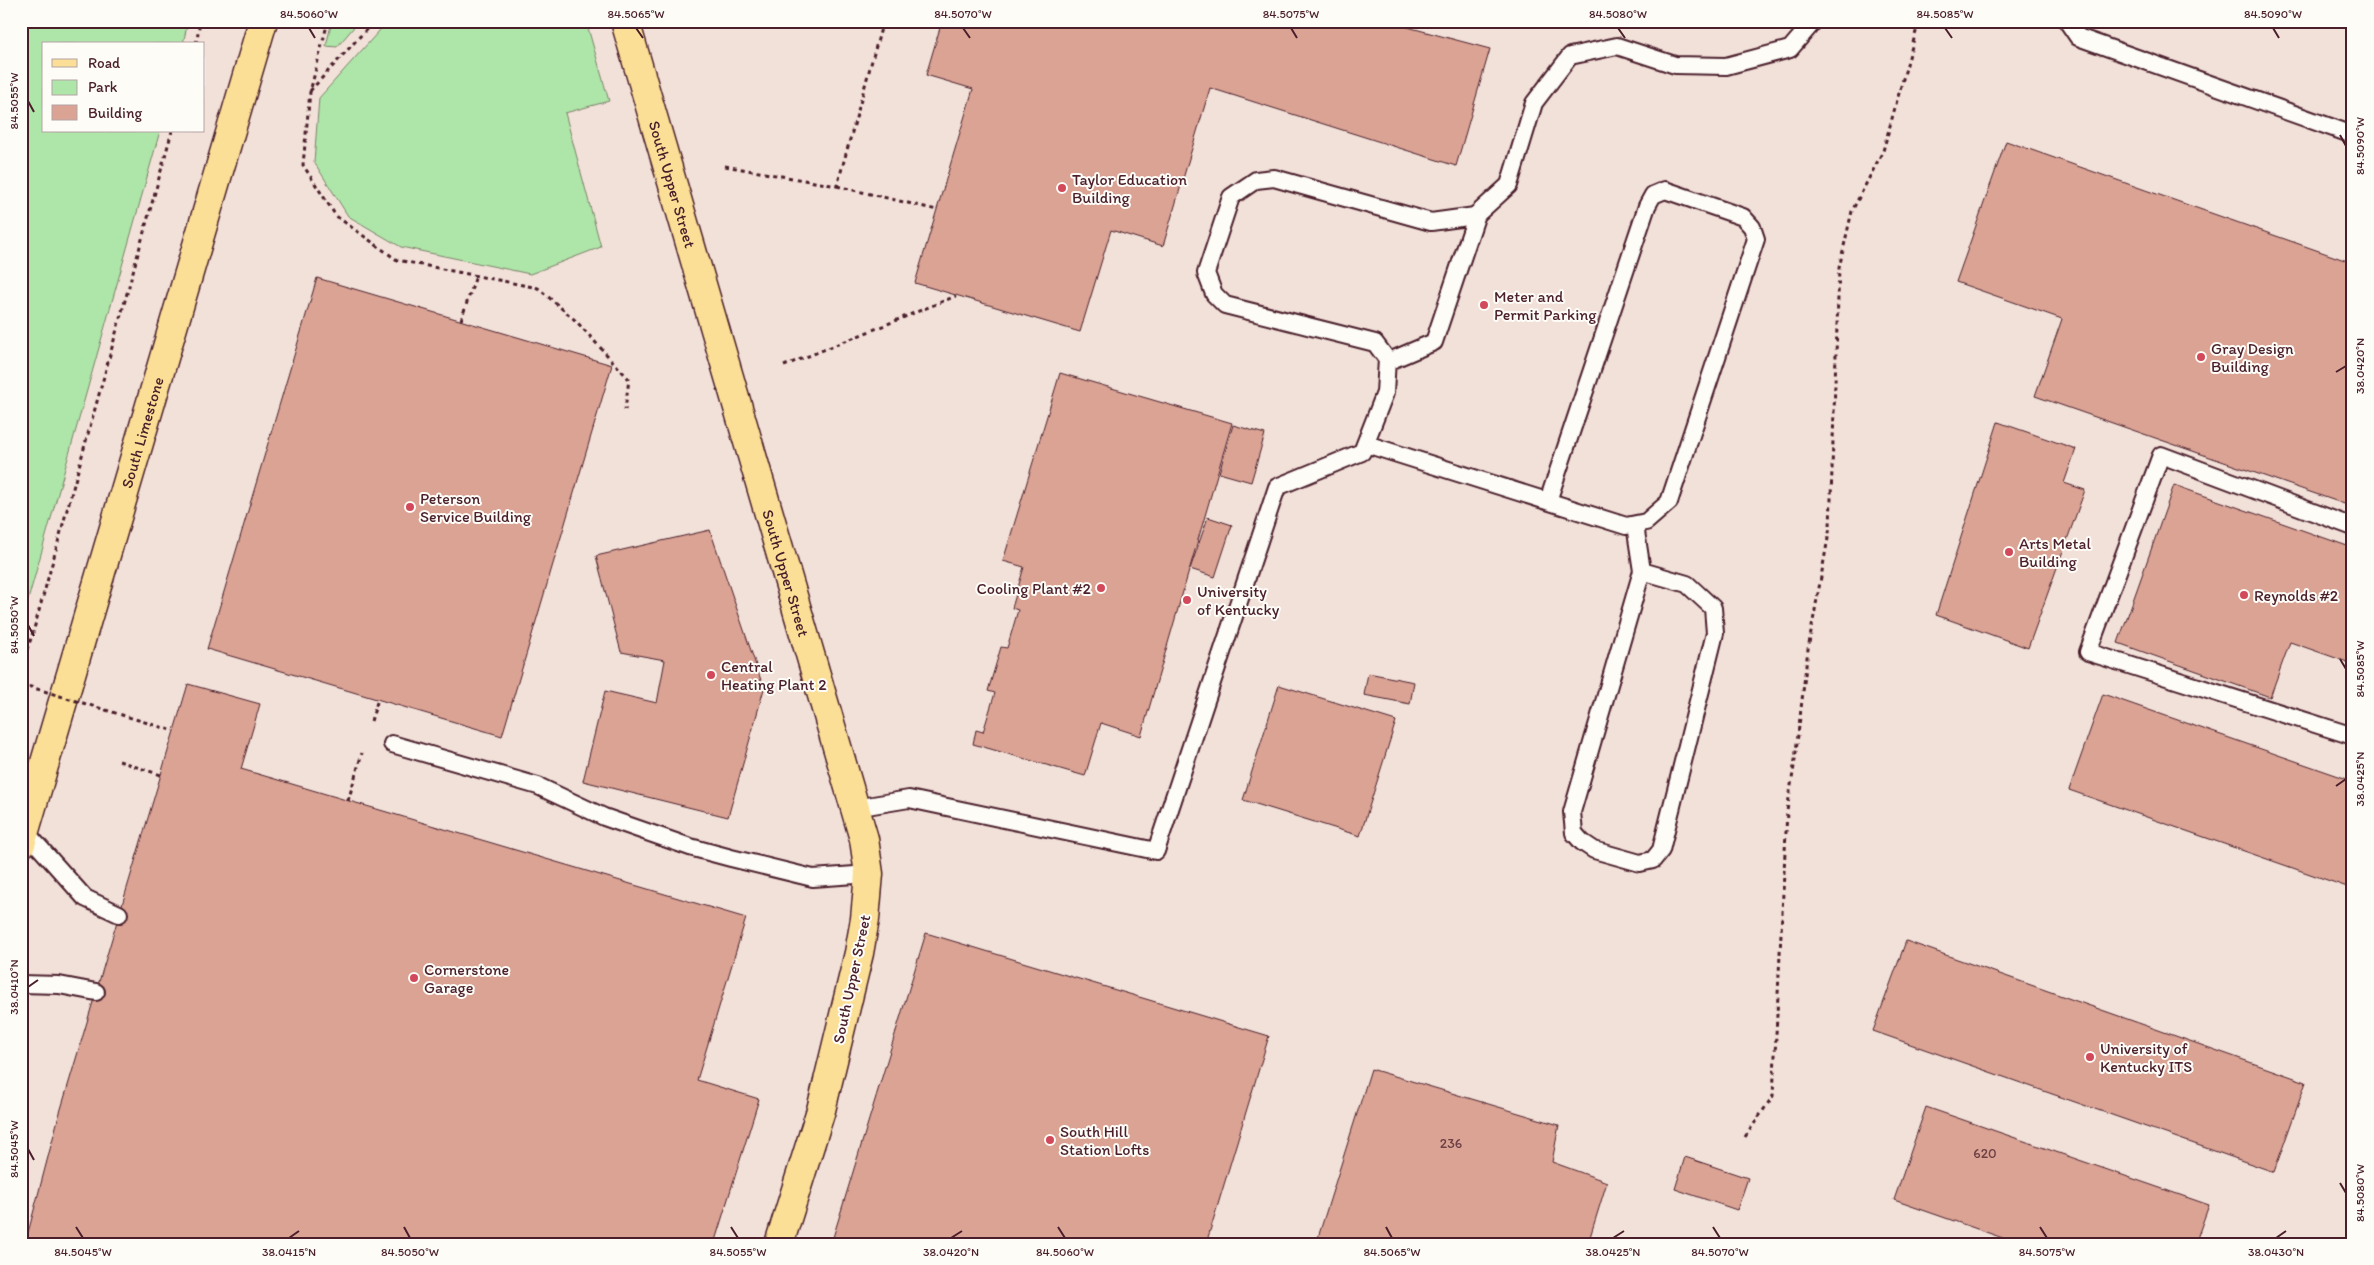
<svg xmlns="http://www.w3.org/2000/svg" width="2374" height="1265" font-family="Itim,sans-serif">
	<rect width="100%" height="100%" fill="#fdfcf7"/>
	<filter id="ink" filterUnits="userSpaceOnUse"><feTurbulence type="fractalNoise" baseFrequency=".02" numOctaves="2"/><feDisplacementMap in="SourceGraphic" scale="10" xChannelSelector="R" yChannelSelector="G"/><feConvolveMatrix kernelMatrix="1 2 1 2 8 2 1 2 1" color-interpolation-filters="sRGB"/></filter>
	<g filter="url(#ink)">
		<path fill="#f2e1d9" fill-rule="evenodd" d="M21,21H2353V1244H1610L1590,1237L1607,1182L1552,1162L1559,1125L1371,1069L1316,1244H21ZM44,44H204V131H44Z"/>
		<g fill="#aee5a8" stroke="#7c826a">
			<path d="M21,21H188L183,44H44V131H160L21,625Z"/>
			<path d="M332,21H359L337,47L326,46Z"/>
			<path d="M388,21H586L609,101L565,113L601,247L530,274L401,247L348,216L314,162L319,98Z"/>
		</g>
		<g fill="#daa394" stroke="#4a1f2b">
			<path d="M942,21H1385L1490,49L1456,166L1210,88L1163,246L1111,230L1080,332L915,283L973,89L926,75Z"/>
			<path d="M2006,141L2353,263V507L2035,396L2062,319L1956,282Z"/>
			<path d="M317,278L612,365L502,736L207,649Z"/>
			<path d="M1060,373L1232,423L1141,736L1101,723L1085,776L973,744L976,730L983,732L995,693L988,691L1001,647L1007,648L1018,610L1012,608L1024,567L1003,561Z"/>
			<path d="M1998,422L2076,449L2064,483L2085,490L2028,648L1936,615Z"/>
			<path d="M1233,425L1265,434L1251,482L1219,473Z"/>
			<path d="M2174,485L2353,548V664L2290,642L2270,697L2118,643Z"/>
			<path d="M1208,517L1232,525L1215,577L1190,569Z"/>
			<path d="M710,530L764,689L728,817L583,781L605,691L657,703L665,660L621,652L596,556Z"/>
			<path d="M1368,673L1414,682L1410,704L1364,695Z"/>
			<path d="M188,684L260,704L241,769L746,918L697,1080L759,1099L714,1244H25L58,1119Z"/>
			<path d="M1279,685L1396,721L1360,836L1243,800Z"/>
			<path d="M2103,694L2353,781V889L2069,790Z"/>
			<path d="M926,933L1269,1036L1206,1244H831Z"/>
			<path d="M1906,941L2306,1082L2274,1172L1873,1031Z"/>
			<path d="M1371,1069L1559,1125L1552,1162L1607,1182L1590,1237L1610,1244H1316Z"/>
			<path d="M1926,1107L2209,1205L2195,1244H2020L1894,1200Z"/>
			<path d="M1685,1157L1748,1178L1737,1210L1675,1189Z"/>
		</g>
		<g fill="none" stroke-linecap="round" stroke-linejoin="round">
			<g stroke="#4a1f2b" stroke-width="20">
				<g id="service">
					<path d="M2067,21L2078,37L2353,135"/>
					<path d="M1387,362L1434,342L1477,214"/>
					<path d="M1366,444L1626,526L1646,522L1669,502L1756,239L1752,227L1743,217L1665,190L1653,195L1647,206L1548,501"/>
					<path d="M1635,525L1642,571L1572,812L1574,833L1582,842L1594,850L1640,863L1653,860L1661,850L1715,633L1713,608L1687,584L1642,571"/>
					<path d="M2353,527L2161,455L2088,652L2353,736"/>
					<path d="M392,744L538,786L604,817L690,847L731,858L813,878L869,874"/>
					<path d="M855,808L909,799L1156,851L1277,487L1362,452L1385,393L1387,359L1375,343L1225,305L1214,294L1206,273L1231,197L1256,180L1274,178L1431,222L1475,216L1509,185L1534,103L1570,56L1617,46L1675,65L1726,66L1790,49L1814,21"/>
					<path d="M24,830L85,898L119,914"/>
					<path d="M21,984L59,985L96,992"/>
				</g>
			</g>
			<g stroke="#4a1f2b" stroke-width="31">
				<g id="primary">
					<path id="s1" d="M625,21L864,839L869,874L865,919L859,953L821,1110L779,1244"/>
					<path id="s2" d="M21,844L263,21"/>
				</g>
			</g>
			<g stroke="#4a1f2b" stroke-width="3" stroke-dasharray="4 4" stroke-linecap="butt">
				<path d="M328,21L310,92L303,165L336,216L397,260L538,288L576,321L629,379L625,410"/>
				<path d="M196,44L200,21"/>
				<path d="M310,91L374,21"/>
				<path d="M725,166L837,186L883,21"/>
				<path d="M837,186L937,210"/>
				<path d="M461,320L476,276"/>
				<path d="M784,366L956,296"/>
				<path d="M21,665L32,636L172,131"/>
				<path d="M371,721L378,699"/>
				<path d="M119,761L161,775"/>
				<path d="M348,801L362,753"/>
				<path d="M1745,1137L1773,1096L1787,811L1795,760L1808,649L1830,527L1839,268L1852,211L1883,151L1919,21"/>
			</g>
			<use href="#service" stroke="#fdfcf7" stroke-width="16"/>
			<use href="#primary" stroke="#fbdf96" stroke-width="28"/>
			<path stroke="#4a1f2b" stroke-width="3" stroke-dasharray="4 4" stroke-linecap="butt" d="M21,684L174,731"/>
		</g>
	</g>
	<path fill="none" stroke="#4a1f2b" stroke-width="2" d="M309,28L315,38M636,28L643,38M963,28L970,38M1291,28L1297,38M1618,28L1625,38M1945,28L1952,38M2273,28L2279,38M28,101L34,112M2340,135L2346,146M2336,372L2346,366M28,625L34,636M2340,659L2346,669M2336,786L2346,779M28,987L38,980M28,1149L34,1160M2340,1183L2346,1193M76,1227L83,1238M404,1227L410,1238M731,1227L738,1238M1058,1227L1065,1238M1386,1227L1392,1238M1713,1227L1720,1238M2040,1227L2047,1238M289,1238L299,1231M951,1238L962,1231M1613,1238L1624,1231M2276,1238L2286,1231"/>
	<g fill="#d1495b" stroke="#fdfcf7" stroke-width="2">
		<circle cx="1062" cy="188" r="5"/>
		<circle cx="1484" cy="305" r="5"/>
		<circle cx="2201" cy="357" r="5"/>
		<circle cx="410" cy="507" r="5"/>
		<circle cx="2009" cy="552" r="5"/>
		<circle cx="1101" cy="588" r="5"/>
		<circle cx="2244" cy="595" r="5"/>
		<circle cx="1187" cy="600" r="5"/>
		<circle cx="711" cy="675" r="5"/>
		<circle cx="414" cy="978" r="5"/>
		<circle cx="2090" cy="1057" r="5"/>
		<circle cx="1050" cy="1140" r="5"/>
	</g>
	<g text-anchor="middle" stroke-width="4" stroke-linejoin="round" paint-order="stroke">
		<g font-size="14" fill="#6e4045">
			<text x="1451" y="1148">236</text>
			<text x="1985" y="1158">620</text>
		</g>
		<g font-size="16" fill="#4a1f2b" stroke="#fdfcf7" text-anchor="start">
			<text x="1072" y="185">Taylor Education<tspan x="1072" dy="18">Building</tspan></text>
			<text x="1494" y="302">Meter and<tspan x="1494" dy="18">Permit Parking</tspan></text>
			<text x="2211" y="354">Gray Design<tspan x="2211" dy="18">Building</tspan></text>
			<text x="420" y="504">Peterson<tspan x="420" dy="18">Service Building</tspan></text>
			<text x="2019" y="549">Arts Metal<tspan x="2019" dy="18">Building</tspan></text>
			<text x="1091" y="594" text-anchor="end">Cooling Plant #2</text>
			<text x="1197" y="597">University<tspan x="1197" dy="18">of Kentucky</tspan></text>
			<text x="2254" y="601">Reynolds #2</text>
			<text x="721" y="672">Central<tspan x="721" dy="18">Heating Plant 2</tspan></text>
			<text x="424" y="975">Cornerstone<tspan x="424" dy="18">Garage</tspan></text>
			<text x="2100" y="1054">University of<tspan x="2100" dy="18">Kentucky ITS</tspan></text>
			<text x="1060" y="1137">South Hill<tspan x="1060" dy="18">Station Lofts</tspan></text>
		</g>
		<g font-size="16" fill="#4a1f2b" stroke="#fdfcf7">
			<text dy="6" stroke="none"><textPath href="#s1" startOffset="170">South Upper Street</textPath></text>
			<text dy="6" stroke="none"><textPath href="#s2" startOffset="429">South Limestone</textPath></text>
			<text dy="6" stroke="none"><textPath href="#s1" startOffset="575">South Upper Street</textPath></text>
			<text transform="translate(851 979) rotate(-78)" y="6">South Upper Street</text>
		</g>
	</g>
	<rect width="2374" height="1265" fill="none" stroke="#fdfcf7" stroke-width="55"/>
	<rect x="42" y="42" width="162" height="90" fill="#fdfcf7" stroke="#b5a4a5"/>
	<rect x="52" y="59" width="25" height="8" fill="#fbdf96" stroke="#b5a4a5"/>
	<text x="88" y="68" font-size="15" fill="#4a1f2b">Road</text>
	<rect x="52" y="80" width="25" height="15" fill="#aee5a8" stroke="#b5a4a5"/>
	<text x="88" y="92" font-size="15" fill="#4a1f2b">Park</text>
	<rect x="52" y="105" width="25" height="15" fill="#daa394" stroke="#b5a4a5"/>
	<text x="88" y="118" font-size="15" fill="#4a1f2b">Building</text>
	<rect x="28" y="28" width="2318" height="1210" fill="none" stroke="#4a1f2b" stroke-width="2"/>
	<g font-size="12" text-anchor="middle" fill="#4a1f2b">
		<text x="309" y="18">84.5060°W</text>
		<text x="636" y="18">84.5065°W</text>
		<text x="963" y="18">84.5070°W</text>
		<text x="1291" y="18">84.5075°W</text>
		<text x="1618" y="18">84.5080°W</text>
		<text x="1945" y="18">84.5085°W</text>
		<text x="2273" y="18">84.5090°W</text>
		<text transform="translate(14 101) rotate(-90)" y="4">84.5055°W</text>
		<text transform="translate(2360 146) rotate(-90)" y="4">84.5090°W</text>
		<text transform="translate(2360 366) rotate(-90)" y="4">38.0420°N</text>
		<text transform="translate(14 625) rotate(-90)" y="4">84.5050°W</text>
		<text transform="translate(2360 669) rotate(-90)" y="4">84.5085°W</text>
		<text transform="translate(2360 779) rotate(-90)" y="4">38.0425°N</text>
		<text transform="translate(14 987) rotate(-90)" y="4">38.0410°N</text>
		<text transform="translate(14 1149) rotate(-90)" y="4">84.5045°W</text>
		<text transform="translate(2360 1193) rotate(-90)" y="4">84.5080°W</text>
		<text x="83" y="1256">84.5045°W</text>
		<text x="289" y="1256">38.0415°N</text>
		<text x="410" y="1256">84.5050°W</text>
		<text x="738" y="1256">84.5055°W</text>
		<text x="951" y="1256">38.0420°N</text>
		<text x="1065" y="1256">84.5060°W</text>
		<text x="1392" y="1256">84.5065°W</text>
		<text x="1613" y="1256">38.0425°N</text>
		<text x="1720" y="1256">84.5070°W</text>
		<text x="2047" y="1256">84.5075°W</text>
		<text x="2276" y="1256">38.0430°N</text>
	</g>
</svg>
